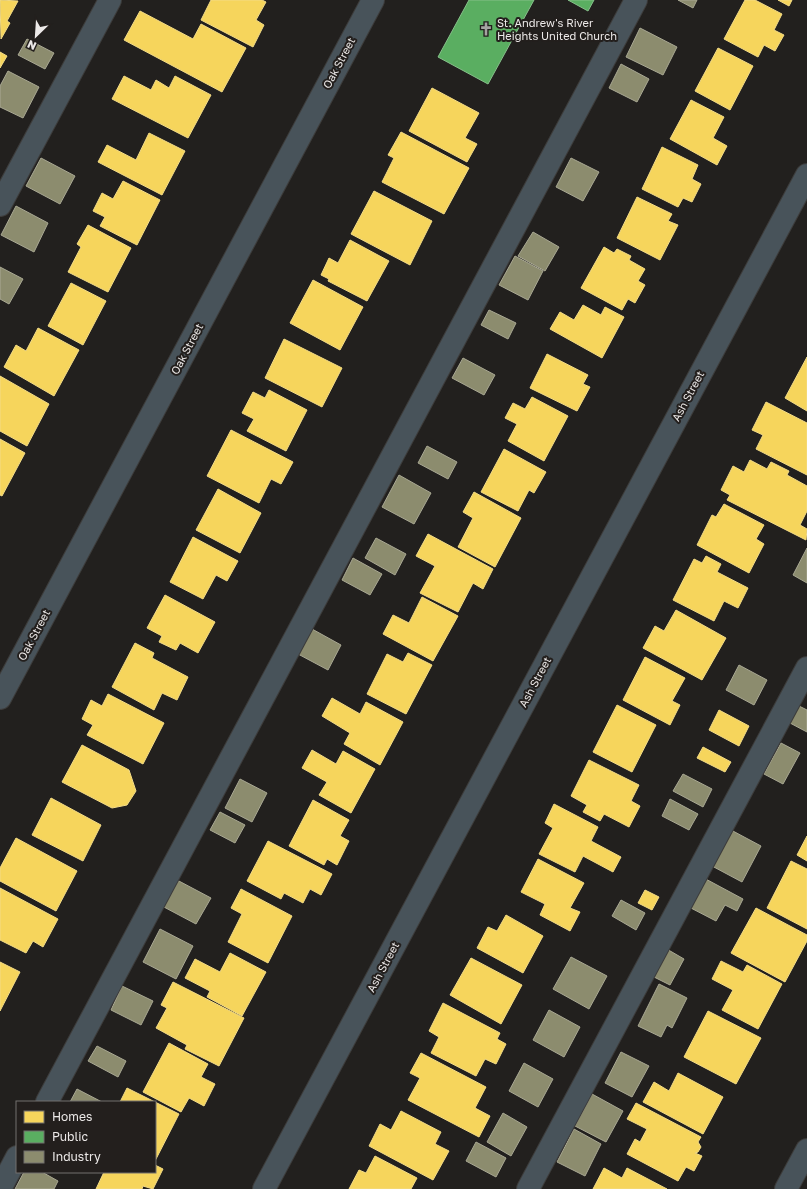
<svg xmlns="http://www.w3.org/2000/svg" width="807" height="1189" font-family="'Golos Text',sans-serif">
	<rect width="100%" height="100%" fill="#22201e"/>
	<g fill="#f6d55c" stroke="#f3db86">
		<path d="M0,0L18,1L7,21L10,23L1,39Z"/>
		<path d="M211,0H262L266,2L256,20L264,25L253,47L201,20Z"/>
		<path d="M745,0H755L782,14L774,30L784,35L775,51L764,45L758,57L724,39Z"/>
		<path d="M778,0H792L789,6Z"/>
		<path d="M140,11L193,39L201,24L246,48L222,92L124,40Z"/>
		<path d="M718,48L753,66L730,110L695,91Z"/>
		<path d="M0,52L7,56L0,68Z"/>
		<path d="M124,76L151,90L156,80L169,88L175,76L211,95L188,138L112,99Z"/>
		<path d="M432,88L479,113L465,138L477,144L467,162L409,131Z"/>
		<path d="M691,100L724,117L713,138L727,146L717,165L670,139Z"/>
		<path d="M401,132L469,168L444,214L382,182L394,158L388,155Z"/>
		<path d="M149,133L185,151L162,195L98,162L107,145L136,160Z"/>
		<path d="M662,147L698,165L692,179L701,184L692,202L683,198L678,207L642,189Z"/>
		<path d="M123,181L160,200L137,245L100,226L105,217L93,211L102,193L113,199Z"/>
		<path d="M374,191L432,221L410,265L351,234Z"/>
		<path d="M637,197L672,214L668,221L678,225L660,260L617,238Z"/>
		<path d="M88,225L131,248L108,292L68,272L81,247L77,244Z"/>
		<path d="M350,240L389,261L367,301L328,281L329,279L321,275L329,258L338,263Z"/>
		<path d="M604,247L614,253L617,249L631,256L629,260L645,269L638,281L645,285L635,303L628,299L622,310L581,288Z"/>
		<path d="M313,280L363,307L340,350L290,323Z"/>
		<path d="M71,283L106,301L83,345L48,326Z"/>
		<path d="M583,305L601,315L605,307L624,317L602,358L550,329L560,312L574,320Z"/>
		<path d="M38,328L79,350L54,396L4,367L16,345L26,351Z"/>
		<path d="M284,339L342,368L322,407L265,378Z"/>
		<path d="M547,354L588,375L583,384L590,387L577,411L530,388Z"/>
		<path d="M807,357V411L785,398Z"/>
		<path d="M0,376L49,404L27,446L0,431Z"/>
		<path d="M269,390L307,410L286,451L247,431L254,419L242,413L253,392L265,398Z"/>
		<path d="M532,397L568,416L544,461L508,441L517,424L505,418L513,403L525,409Z"/>
		<path d="M766,402L807,423V475L756,449L763,435L752,430Z"/>
		<path d="M231,430L293,462L281,484L271,479L259,503L207,476Z"/>
		<path d="M0,439L25,453L2,496L0,495Z"/>
		<path d="M504,449L546,472L534,493L529,490L518,511L481,492Z"/>
		<path d="M750,460L767,469L771,462L789,471L787,475L807,486V511L800,525L807,529L806,540L727,500L730,495L721,490L733,466L744,472Z"/>
		<path d="M218,489L261,513L240,553L196,530Z"/>
		<path d="M474,492L521,518L495,567L458,547L473,518L463,512Z"/>
		<path d="M724,504L764,525L756,539L764,544L749,573L697,545L712,515L716,517Z"/>
		<path d="M428,534L493,569L483,589L473,583L458,612L420,593L435,566L416,556Z"/>
		<path d="M193,537L238,561L227,581L216,575L203,599L170,582Z"/>
		<path d="M706,556L721,564L717,572L748,588L738,608L724,601L714,621L673,600L694,559L702,563Z"/>
		<path d="M165,595L215,622L198,653L180,643L176,650L159,642L162,636L147,628Z"/>
		<path d="M422,597L458,616L433,661L383,634L393,615L409,623Z"/>
		<path d="M676,610L726,638L702,680L643,648L655,626L664,631Z"/>
		<path d="M135,643L154,653L152,658L188,677L177,700L162,693L154,710L112,687Z"/>
		<path d="M408,653L432,665L406,714L367,694L387,654L403,662Z"/>
		<path d="M645,657L685,678L672,701L680,705L670,725L623,700Z"/>
		<path d="M108,694L164,723L143,764L87,735L93,725L82,719L91,700L102,706Z"/>
		<path d="M332,698L360,714L366,702L403,722L380,765L344,744L350,733L322,716Z"/>
		<path d="M617,705L656,725L632,772L593,752Z"/>
		<path d="M719,710L749,726L739,746L709,730Z"/>
		<path d="M82,745L129,770L136,791L127,805L112,808L62,782Z"/>
		<path d="M703,747L731,762L725,772L697,758Z"/>
		<path d="M312,750L336,764L343,751L375,769L351,813L319,795L327,782L302,768Z"/>
		<path d="M589,760L639,785L631,801L640,806L629,827L604,814L600,821L583,812L587,805L571,796Z"/>
		<path d="M51,798L101,825L83,861L32,835Z"/>
		<path d="M313,800L349,820L340,836L349,841L337,865L327,859L324,865L289,846Z"/>
		<path d="M554,804L598,827L591,841L621,857L613,872L583,856L575,872L539,854L553,828L545,823Z"/>
		<path d="M807,836V861L797,855Z"/>
		<path d="M16,838L77,871L56,911L0,881V868Z"/>
		<path d="M268,841L332,874L321,895L310,889L303,903L284,893L281,899L247,881Z"/>
		<path d="M538,859L584,883L570,908L580,912L570,931L540,915L545,904L521,892Z"/>
		<path d="M791,861L807,869V929L767,908Z"/>
		<path d="M0,888L58,919L43,947L33,941L26,953L0,940Z"/>
		<path d="M241,889L292,916L268,963L228,942L242,914L231,908Z"/>
		<path d="M645,890L659,897L652,910L638,903Z"/>
		<path d="M756,908L807,935V941L785,982L731,953Z"/>
		<path d="M506,915L543,936L523,973L477,948L488,927L497,931Z"/>
		<path d="M230,953L266,972L242,1016L207,997L210,991L185,978L195,959L220,972Z"/>
		<path d="M471,958L522,985L501,1024L450,995Z"/>
		<path d="M721,961L743,972L747,965L782,984L758,1029L722,1010L733,990L712,979Z"/>
		<path d="M0,962L20,972L0,1011Z"/>
		<path d="M173,982L244,1018L219,1066L185,1049L187,1045L156,1028L167,1008L161,1005Z"/>
		<path d="M443,1003L500,1033L497,1039L506,1044L496,1064L485,1059L476,1076L431,1053L439,1037L429,1031Z"/>
		<path d="M708,1011L761,1038L736,1084L684,1057Z"/>
		<path d="M169,1043L208,1064L201,1077L215,1084L204,1106L189,1098L181,1112L143,1092Z"/>
		<path d="M421,1053L486,1087L475,1108L490,1116L479,1137L408,1100L420,1078L410,1073Z"/>
		<path d="M678,1073L723,1097L703,1134L643,1102L654,1082L669,1091Z"/>
		<path d="M127,1088L179,1114L155,1161V1102H120Z"/>
		<path d="M636,1103L701,1137L698,1142L701,1147L698,1152L695,1153L702,1156L694,1171L686,1167L678,1181L627,1154L635,1139L640,1142L647,1129L627,1119Z"/>
		<path d="M401,1111L441,1132L435,1144L449,1151L433,1180L369,1146L380,1124L391,1130Z"/>
		<path d="M375,1156L417,1178L411,1189H349L359,1170L366,1173Z"/>
		<path d="M155,1165L163,1169L153,1189L143,1186L142,1189H96L104,1172H155Z"/>
		<path d="M604,1168L622,1178L627,1168L667,1189H593Z"/>
	</g>
	<g fill="#5aae61" stroke="#86c08a">
		<path d="M469,0H534L488,84L438,57Z"/>
		<path d="M568,0H594L588,11Z"/>
	</g>
	<g fill="#8c8c6e" stroke="#a9a893">
		<path d="M678,0H697L693,8Z"/>
		<path d="M640,28L677,47L663,75L626,57Z"/>
		<path d="M27,39L54,53L45,69L18,55Z"/>
		<path d="M621,64L649,79L637,102L609,88Z"/>
		<path d="M8,71L39,87L23,118L0,107V86Z"/>
		<path d="M41,158L75,176L60,204L26,186Z"/>
		<path d="M571,158L599,172L583,201L556,187Z"/>
		<path d="M16,206L48,223L34,252L1,235Z"/>
		<path d="M533,232L559,247L545,271L518,256Z"/>
		<path d="M515,256L543,271L528,300L499,285Z"/>
		<path d="M0,267L23,279L9,304L0,299Z"/>
		<path d="M489,310L516,323L508,339L481,325Z"/>
		<path d="M463,358L495,375L484,395L452,378Z"/>
		<path d="M427,446L457,462L448,479L418,463Z"/>
		<path d="M399,475L431,493L414,524L382,507Z"/>
		<path d="M376,538L406,554L395,575L365,558Z"/>
		<path d="M807,548V583L793,575Z"/>
		<path d="M353,558L382,574L370,595L342,580Z"/>
		<path d="M312,629L341,645L328,670L298,654Z"/>
		<path d="M739,665L767,680L754,705L726,690Z"/>
		<path d="M799,706L807,710V732L790,723Z"/>
		<path d="M781,743L800,753L783,784L764,774Z"/>
		<path d="M683,774L712,789L703,807L673,791Z"/>
		<path d="M240,779L267,793L252,822L225,808Z"/>
		<path d="M670,799L698,814L689,830L662,816Z"/>
		<path d="M220,812L245,825L235,843L210,830Z"/>
		<path d="M731,830L761,846L742,882L712,866Z"/>
		<path d="M702,877L743,899L737,911L725,905L716,921L687,906Z"/>
		<path d="M177,880L211,898L196,924L162,906Z"/>
		<path d="M621,900L645,913L636,930L612,916Z"/>
		<path d="M160,929L193,946L176,979L143,962Z"/>
		<path d="M665,948L684,959L670,985L650,975Z"/>
		<path d="M571,957L607,976L589,1009L553,989Z"/>
		<path d="M659,984L687,998L672,1028L667,1025L661,1037L638,1026Z"/>
		<path d="M122,986L153,1001L141,1025L111,1010Z"/>
		<path d="M549,1010L580,1027L564,1057L533,1040Z"/>
		<path d="M97,1046L126,1061L118,1077L88,1061Z"/>
		<path d="M621,1052L649,1066L632,1097L605,1083Z"/>
		<path d="M524,1063L553,1079L538,1107L509,1091Z"/>
		<path d="M77,1089L102,1102H70Z"/>
		<path d="M592,1094L623,1111L606,1142L575,1126Z"/>
		<path d="M503,1113L527,1127L511,1156L487,1142Z"/>
		<path d="M574,1129L601,1144L585,1176L557,1162Z"/>
		<path d="M476,1142L506,1158L496,1177L466,1161Z"/>
		<path d="M24,1172H42L58,1181L54,1189H15Z"/>
	</g>
	<g fill="none" stroke-linecap="round" stroke-linejoin="round">
		<g stroke="#3d3c3b" stroke-width="24">
			<g id="minor">
				<path d="M0,205L110,0"/>
				<path d="M0,698L373,0"/>
				<path d="M47,1102L636,0"/>
				<path d="M0,1189L17,1157"/>
				<path d="M264,1189L807,175"/>
				<path d="M528,1189L807,668"/>
				<path d="M786,1189L807,1150"/>
			</g>
		</g>
		<use href="#minor" stroke="#48535a" stroke-width="22"/>
	</g>
	<defs>
		<g id="church-bare" transform="scale(1.08)"><path d="M-1.2-6h2.4v3.5h3.3v2.4h-3.3V6h-2.4V-.1h-3.3v-2.4h3.3Z" fill="#a5a3a1" stroke="#231f1d" stroke-width="2.5" paint-order="stroke"/></g>
	</defs>
	<g fill-rule="evenodd">
		<use href="#church-bare" x="486" y="29"/>
	</g>
	<g text-anchor="middle" stroke-width="4" stroke-linejoin="round" paint-order="stroke">
		<g font-size="11" fill="#ece9e8" stroke="#231f1d" text-anchor="start">
			<text x="497" y="27">St. Andrew's River<tspan x="497" dy="13">Heights United Church</tspan></text>
		</g>
		<g font-size="11" fill="#ece9e8" stroke="#231f1d">
			<text transform="translate(339 63) rotate(-62)" y="4">Oak Street</text>
			<text transform="translate(187 349) rotate(-62)" y="4">Oak Street</text>
			<text transform="translate(688 396) rotate(-62)" y="4">Ash Street</text>
			<text transform="translate(34 635) rotate(-62)" y="4">Oak Street</text>
			<text transform="translate(535 682) rotate(-62)" y="4">Ash Street</text>
			<text transform="translate(383 967) rotate(-62)" y="4">Ash Street</text>
		</g>
	</g>
	<rect x="16" y="1101" width="140" height="72" fill="#231f1d" stroke="#73706e"/>
	<rect x="24" y="1111" width="20" height="12" fill="#f6d55c" stroke="#73706e"/>
	<text x="52" y="1121" font-size="12" fill="#ece9e8">Homes</text>
	<rect x="24" y="1131" width="20" height="12" fill="#5aae61" stroke="#73706e"/>
	<text x="52" y="1141" font-size="12" fill="#ece9e8">Public</text>
	<rect x="24" y="1151" width="20" height="12" fill="#8c8c6e" stroke="#73706e"/>
	<text x="52" y="1161" font-size="12" fill="#ece9e8">Industry</text>
	<g transform="translate(36 36) rotate(205)" stroke="#231f1d" stroke-width="3" paint-order="stroke">
	<path d="M0-3L7 15L0 10L-7 15Z" fill="#ece9e8"/>
	<text y="-6" font-size="11" font-weight="bold" text-anchor="middle" fill="#ece9e8">N</text>
	</g>
</svg>
